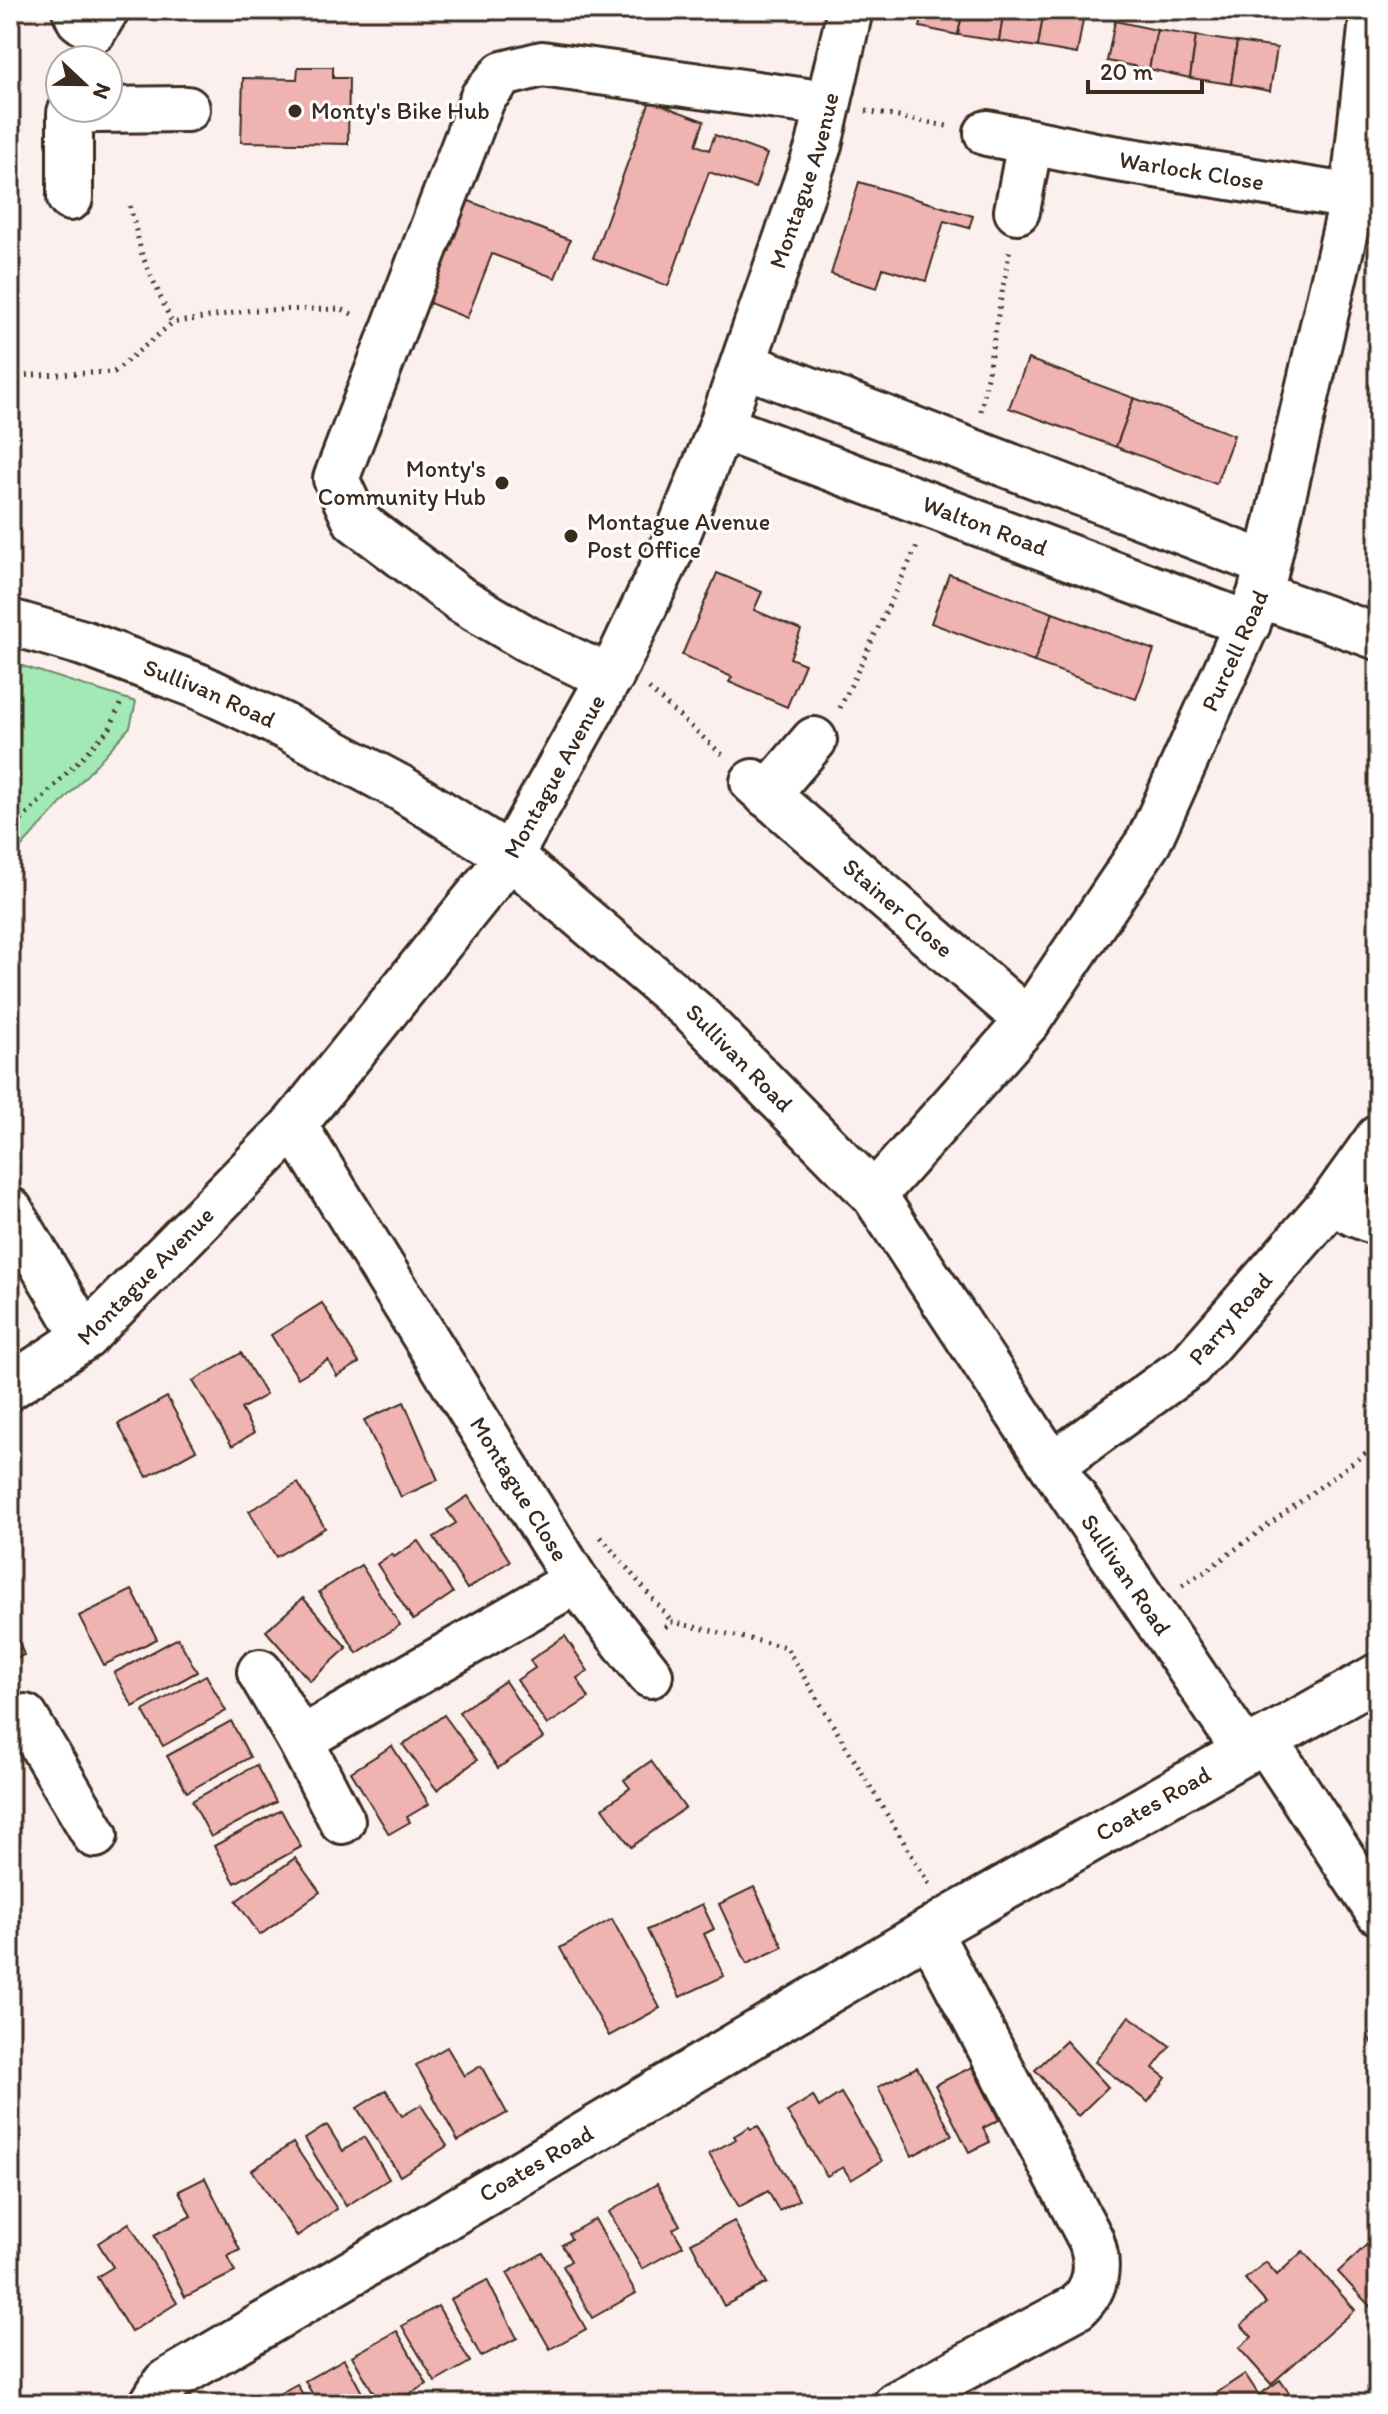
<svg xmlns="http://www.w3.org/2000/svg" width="1388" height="2414" font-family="Itim,sans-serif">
	<rect width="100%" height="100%" fill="#fcf0ef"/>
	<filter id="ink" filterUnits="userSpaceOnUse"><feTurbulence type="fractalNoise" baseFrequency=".0125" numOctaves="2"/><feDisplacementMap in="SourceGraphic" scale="16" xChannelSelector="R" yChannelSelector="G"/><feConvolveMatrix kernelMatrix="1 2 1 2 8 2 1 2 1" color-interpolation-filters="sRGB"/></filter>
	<g filter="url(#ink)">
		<path fill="#a2e9b6" stroke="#6e8a6a" stroke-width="2" d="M10,662L136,702L130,727L10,860Z"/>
		<g fill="#efb3b1" stroke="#3b2a1e" stroke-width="2">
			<path d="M924,10H963L958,35L920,27Z"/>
			<path d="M963,10H1004L999,41L958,35Z"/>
			<path d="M1004,10H1044L1038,47L999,41Z"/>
			<path d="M1044,10L1084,14L1077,54L1038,47Z"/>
			<path d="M1115,21L1157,30L1149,69L1107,61Z"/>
			<path d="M1157,30L1196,36L1190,78L1149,69Z"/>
			<path d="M1196,36L1237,42L1231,84L1190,78Z"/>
			<path d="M1237,42L1277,48L1270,91L1231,84Z"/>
			<path d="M298,67H333V78H349L348,144L241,142L243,78L297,79Z"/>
			<path d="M650,101L704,121L696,145L709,150L715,135L767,154L755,188L709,172L668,286L593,258Z"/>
			<path d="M859,182L973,216L969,228L944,221L926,281L883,268L877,288L831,274Z"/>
			<path d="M451,194L570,240L555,278L492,254L467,318L412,296Z"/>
			<path d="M1028,359L1134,398L1116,447L1009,408Z"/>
			<path d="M1134,398L1234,435L1216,484L1116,447Z"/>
			<path d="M717,573L762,592L754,610L801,630L790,658L805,664L787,707L729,682L732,677L682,655Z"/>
			<path d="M949,574L1053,613L1034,662L931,623Z"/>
			<path d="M1053,613L1154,650L1136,699L1034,662Z"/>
			<path d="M322,1303L359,1363L337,1376L328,1360L298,1378L271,1335Z"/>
			<path d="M241,1353L266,1395L241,1409L254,1433L232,1446L193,1381Z"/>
			<path d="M167,1397L196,1450L147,1477L118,1424Z"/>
			<path d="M404,1402L438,1480L401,1497L364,1420Z"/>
			<path d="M298,1483L325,1528L276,1557L249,1511Z"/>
			<path d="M468,1496L510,1561L467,1589L434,1537L456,1523L447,1510Z"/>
			<path d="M418,1541L453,1593L413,1620L377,1564L392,1554L394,1557Z"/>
			<path d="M361,1565L400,1625L357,1653L319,1592Z"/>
			<path d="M132,1590L157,1639L104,1665L79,1616Z"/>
			<path d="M303,1598L347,1648L310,1681L266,1631Z"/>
			<path d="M10,1618L24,1655L10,1661Z"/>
			<path d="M565,1636L588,1671L577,1678L589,1698L547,1725L517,1680L535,1668L530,1660Z"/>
			<path d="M178,1638L197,1672L133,1707L114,1673Z"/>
			<path d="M206,1675L226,1711L163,1746L143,1711Z"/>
			<path d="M505,1681L543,1738L498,1768L459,1712Z"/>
			<path d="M444,1715L477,1760L437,1790L403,1745Z"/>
			<path d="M231,1721L250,1757L187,1792L167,1756Z"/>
			<path d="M392,1746L429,1804L407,1817L410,1822L389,1834L351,1772Z"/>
			<path d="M651,1761L685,1808L631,1847L603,1808L630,1788L624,1780Z"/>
			<path d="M256,1765L276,1802L211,1837L192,1801Z"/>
			<path d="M281,1810L301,1847L235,1883L214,1846Z"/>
			<path d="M295,1858L320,1892L260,1935L236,1901Z"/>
			<path d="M754,1887L783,1947L747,1964L719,1904Z"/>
			<path d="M702,1904L714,1929L704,1934L724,1976L680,1997L647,1930Z"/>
			<path d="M612,1919L660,2008L609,2036L560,1948Z"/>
			<path d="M1129,2016L1170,2046L1153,2068L1166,2078L1148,2102L1095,2062Z"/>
			<path d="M1378,2028V2054L1367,2035Z"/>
			<path d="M1066,2041L1108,2087L1078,2116L1035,2070Z"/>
			<path d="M447,2047L464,2076L481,2066L507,2113L458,2141L416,2065Z"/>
			<path d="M917,2067L952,2135L912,2156L878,2087Z"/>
			<path d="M972,2067L999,2120L983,2128L990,2142L969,2152L935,2085Z"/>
			<path d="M386,2090L402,2116L421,2105L447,2146L400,2176L357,2108Z"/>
			<path d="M841,2093L882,2161L851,2180L843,2167L827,2176L787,2112L813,2096L819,2107Z"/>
			<path d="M327,2125L343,2151L364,2137L389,2179L346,2206L305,2139Z"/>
			<path d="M758,2126L799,2200L779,2211L768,2191L739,2207L709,2154L736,2139L734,2136L749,2127L751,2129Z"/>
			<path d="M293,2143L337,2209L297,2236L252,2170Z"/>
			<path d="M205,2178L240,2250L227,2256L235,2272L185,2297L154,2235L191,2216L179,2191Z"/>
			<path d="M657,2184L680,2225L673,2229L683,2246L642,2269L609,2212Z"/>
			<path d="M595,2219L636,2293L592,2318L563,2266L571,2261L562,2245L571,2239L569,2234Z"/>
			<path d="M734,2221L767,2283L724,2306L691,2243Z"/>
			<path d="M129,2223L177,2303L131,2332L97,2277L113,2267L98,2243Z"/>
			<path d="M1378,2234V2315L1338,2272Z"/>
			<path d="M1303,2251L1355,2310L1271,2384L1239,2348L1252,2337L1241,2325L1266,2303L1245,2279L1266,2262L1277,2275Z"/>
			<path d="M543,2253L586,2329L550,2349L507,2273Z"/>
			<path d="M487,2280L517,2338L481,2357L451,2299Z"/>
			<path d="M438,2306L470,2362L435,2382L402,2326Z"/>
			<path d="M397,2331L427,2384L391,2404H380L352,2356Z"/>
			<path d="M344,2359L368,2404H318L305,2381Z"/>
			<path d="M1245,2374L1259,2395L1280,2380L1297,2404H1213L1209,2398Z"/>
			<path d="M297,2384L308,2404H261Z"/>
		</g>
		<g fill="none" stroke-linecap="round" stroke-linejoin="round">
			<g stroke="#3b2a1e" stroke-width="50">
				<g id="minor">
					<path d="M75,10L79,19L94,30L106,10"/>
					<path d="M96,108V110L187,109"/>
					<path id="s1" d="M987,133L1100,156L1353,197"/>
					<path d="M70,198V113L96,110"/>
					<path d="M1017,211L1030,142"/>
					<path d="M745,365L1267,564"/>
					<path id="s2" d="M721,427L1248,624"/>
					<path d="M1260,595L1378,637"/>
					<path id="s3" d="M10,622L83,643L198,686L284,726L399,787L510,856L695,1013L874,1195L1052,1465L1245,1751"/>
					<path d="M612,675L582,665L527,639L461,600L355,520L336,479L483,97L503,74L542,64L828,104"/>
					<path id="s4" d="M753,782L1028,1021"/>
					<path d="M767,795L814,740"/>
					<path id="s5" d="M294,1125L576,1581L300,1740"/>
					<path id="s6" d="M874,1195L1028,1021L1149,841L1260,595L1353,197L1373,10"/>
					<path d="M1333,1201L1355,1214L1378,1223"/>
					<path d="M10,1210L85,1337"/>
					<path id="s7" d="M10,1387L85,1337L294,1125L510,856L618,662L673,546L721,427L819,145L850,10"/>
					<path id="s8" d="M1052,1465L1190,1365L1333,1201L1378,1138"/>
					<path d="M576,1581L650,1675"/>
					<path d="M260,1672L300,1740L342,1821"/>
					<path d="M10,1727L25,1717L95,1835"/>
					<path d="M1265,1740L1378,1912"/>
					<path id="s9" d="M152,2404L165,2383L950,1919L1378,1676"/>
					<path d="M896,2404L1077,2307C1097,2288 1100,2266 1091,2240L929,1932"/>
				</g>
			</g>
			<g stroke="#3b2a1e" stroke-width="5" stroke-dasharray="2 6" stroke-linecap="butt">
				<path d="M866,111L947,126"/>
				<path d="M130,206L142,255L172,323"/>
				<path d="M10,376L114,372L172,323L252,310L342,309L356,316"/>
				<path d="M981,411L1010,248"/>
				<path d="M649,689L725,757"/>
				<path d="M840,708L918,544"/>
				<path d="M10,832L110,728L122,700"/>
				<path d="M601,1537L672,1622"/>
				<path d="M1182,1585L1203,1573L1378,1444"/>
				<path d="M665,1627L672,1622L786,1647L929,1884"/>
			</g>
			<use href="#minor" stroke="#fff" stroke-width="44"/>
		</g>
	</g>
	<g fill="#3b2a1e" stroke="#fff" stroke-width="3">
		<circle cx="295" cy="111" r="8"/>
		<circle cx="502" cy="483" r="8"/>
		<circle cx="571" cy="536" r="8"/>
	</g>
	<g text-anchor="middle" stroke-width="6" stroke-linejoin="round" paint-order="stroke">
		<g font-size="24" fill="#3b2a1e" stroke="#fff" text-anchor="start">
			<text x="311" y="119">Monty's Bike Hub</text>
			<text x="486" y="477" text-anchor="end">Monty's<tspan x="486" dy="28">Community Hub</tspan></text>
			<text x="587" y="530">Montague Avenue<tspan x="587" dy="28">Post Office</tspan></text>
		</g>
		<g font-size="24" fill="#3b2a1e" stroke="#fff">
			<text dy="8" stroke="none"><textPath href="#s1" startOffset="208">Warlock Close</textPath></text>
			<text dy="8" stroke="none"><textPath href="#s7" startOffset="1472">Montague Avenue</textPath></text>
			<text dy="8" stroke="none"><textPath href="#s2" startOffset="282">Walton Road</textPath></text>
			<text dy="8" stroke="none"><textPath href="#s6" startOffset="658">Purcell Road</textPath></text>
			<text dy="8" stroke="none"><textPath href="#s3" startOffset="212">Sullivan Road</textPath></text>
			<text dy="8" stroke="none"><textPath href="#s7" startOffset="824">Montague Avenue</textPath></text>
			<text dy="8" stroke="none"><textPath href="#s4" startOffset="192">Stainer Close</textPath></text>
			<text dy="8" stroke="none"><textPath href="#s3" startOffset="860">Sullivan Road</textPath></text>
			<text dy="8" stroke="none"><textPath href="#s7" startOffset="176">Montague Avenue</textPath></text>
			<text dy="8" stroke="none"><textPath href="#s8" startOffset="232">Parry Road</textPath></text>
			<text dy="8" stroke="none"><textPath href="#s5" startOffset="428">Montague Close</textPath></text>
			<text dy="8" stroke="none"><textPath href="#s3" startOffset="1508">Sullivan Road</textPath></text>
			<text dy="8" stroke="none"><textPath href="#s9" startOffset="1170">Coates Road</textPath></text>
			<text dy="8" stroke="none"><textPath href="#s9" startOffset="456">Coates Road</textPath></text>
		</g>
	</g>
	<rect width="1388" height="2414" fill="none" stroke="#fff" stroke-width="40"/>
	<rect x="20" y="20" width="1348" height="2374" fill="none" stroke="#3b2a1e" stroke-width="3" filter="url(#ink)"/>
	<g transform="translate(84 84) rotate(112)"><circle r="38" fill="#ffffff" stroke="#b1aaa5" stroke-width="2"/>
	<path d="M0-6L14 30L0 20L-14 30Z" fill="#3b2a1e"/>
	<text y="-12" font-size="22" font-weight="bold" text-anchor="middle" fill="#3b2a1e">N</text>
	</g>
	<path d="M1088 80v12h114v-12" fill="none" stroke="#3b2a1e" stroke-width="4"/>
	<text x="1100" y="80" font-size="24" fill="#3b2a1e" stroke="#ffffff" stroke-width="6" paint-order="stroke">20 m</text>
</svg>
